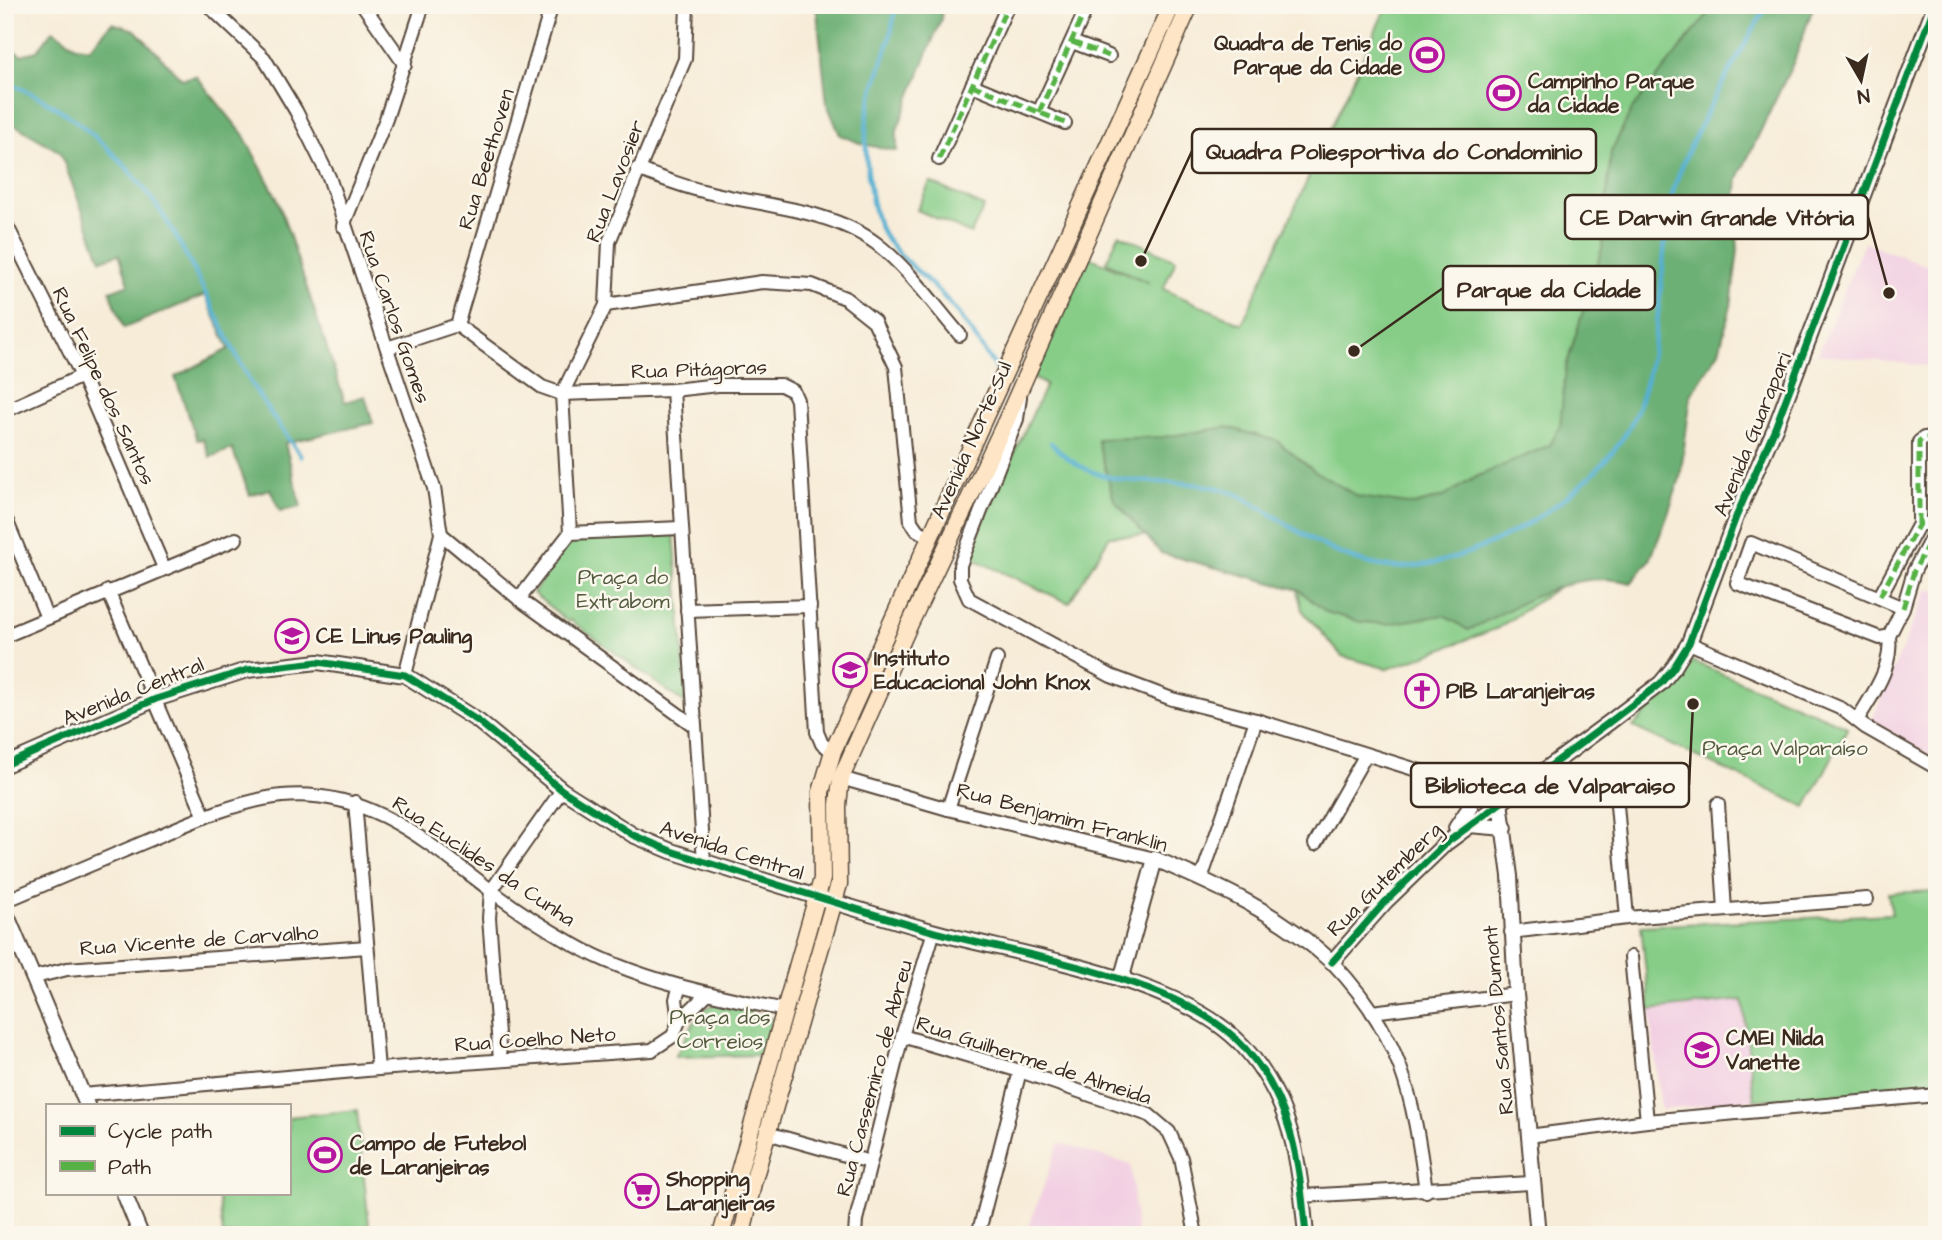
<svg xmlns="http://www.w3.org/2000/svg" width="1942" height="1240" font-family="'Architects Daughter',sans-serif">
	<rect width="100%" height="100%" fill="#fbf7ec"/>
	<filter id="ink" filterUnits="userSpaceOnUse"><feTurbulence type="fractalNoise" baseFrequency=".0143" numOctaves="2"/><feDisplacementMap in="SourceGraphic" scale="14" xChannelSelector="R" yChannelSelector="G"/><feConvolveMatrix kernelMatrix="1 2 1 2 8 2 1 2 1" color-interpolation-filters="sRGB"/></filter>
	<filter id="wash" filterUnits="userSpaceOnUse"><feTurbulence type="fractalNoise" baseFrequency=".00686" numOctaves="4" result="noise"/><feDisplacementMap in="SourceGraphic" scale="28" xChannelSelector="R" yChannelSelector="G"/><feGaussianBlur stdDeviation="1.57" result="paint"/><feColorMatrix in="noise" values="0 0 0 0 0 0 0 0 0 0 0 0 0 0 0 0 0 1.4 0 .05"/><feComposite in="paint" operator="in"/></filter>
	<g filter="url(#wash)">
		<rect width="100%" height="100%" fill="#f7ecd8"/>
		<g fill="#f2cfe2">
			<path d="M1864,242L1933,268L1937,367L1818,354Z"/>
			<path d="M1927,590H1937V760L1872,720Z"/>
			<path d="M1744,1000L1754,1100L1661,1110L1650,1010Z"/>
			<path d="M1059,1143L1131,1165L1137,1235H1026Z"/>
		</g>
		<g fill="#87cd88" stroke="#617c53" stroke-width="2">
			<path d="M1387,5H1806L1570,579L1498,628L1388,669L1342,656L1302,610L1297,587L1205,535L1110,536L1069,603L967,556L1046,385L1033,378L1089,257L1149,283L1106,262L1119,234L1176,260L1163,289L1242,324Z"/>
			<path d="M930,182L984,207L971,234L917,210Z"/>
			<path d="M674,532L687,705L570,620L568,622L533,593L574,536Z"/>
			<path d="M1692,661L1848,727L1806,807L1633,727Z"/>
			<path d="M1937,891V1088L1754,1100L1743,1000L1650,1010L1641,926L1892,914L1888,893Z"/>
			<path d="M721,1003L772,1019L762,1055L675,1057C688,1037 695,1005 721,1003Z"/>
			<path d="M357,1110L370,1235H223L218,1193H289V1117Z"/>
		</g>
		<g fill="#6db074" stroke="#546d49" stroke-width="2">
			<path d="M813,5H942L941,19L897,130V151L862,144L840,135L827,104L817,12Z"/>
			<path d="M1715,5H1814L1794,61L1738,178L1735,211L1738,250L1731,306L1719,351L1691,395L1680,478L1667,517L1650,560L1631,583C1569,567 1521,606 1468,630L1444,615L1387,624L1361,622L1326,612L1299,590L1161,553L1114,500L1097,439L1163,437L1227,427L1277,441L1313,470L1359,497L1414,505L1443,497L1474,478L1550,445L1560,426L1566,367L1602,248L1611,152L1632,109Z"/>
			<path d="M112,23L135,30L182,79L196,76L243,134L277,198L345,402L365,396L373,423L285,443L301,507L280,511L270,489L250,495L232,449L210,457L203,439L197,440L175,377L229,349L205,295L124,328L110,291L129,284L119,254L101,260L60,152L5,119V45L21,55L37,51L53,30L76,46L90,48Z"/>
		</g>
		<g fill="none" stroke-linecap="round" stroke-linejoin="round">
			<g stroke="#54b0d2" stroke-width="4.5">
				<path d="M895,5C893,49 868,87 866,130C865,156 870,214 884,235C902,262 931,280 951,305C969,326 984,352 1001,375"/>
				<path d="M5,82C78,108 143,175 179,242C204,288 225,335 250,381C265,407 284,431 301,456"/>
				<path d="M1051,443C1110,507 1183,463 1248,500C1291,525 1330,558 1382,566C1465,578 1605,491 1636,413C1652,370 1658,321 1662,276C1665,247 1665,217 1674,188C1695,124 1735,64 1767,5"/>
			</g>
		</g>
	</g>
	<g filter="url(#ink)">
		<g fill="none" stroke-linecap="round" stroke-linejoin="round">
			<g stroke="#57473a" stroke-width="16">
				<g id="minor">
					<path d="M208,5L264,58L296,111L329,177L434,488L441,534L405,675"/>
					<path d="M363,5L405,65"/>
					<path d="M1072,42L1109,56"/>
					<path d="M972,85L1065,123"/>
					<path d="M1039,112L1088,5"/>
					<path d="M939,159L1008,5"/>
					<path d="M637,169C659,177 681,186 703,191C759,206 830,208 877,244C909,269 934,305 960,335"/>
					<path d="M5,222L82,376L164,568"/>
					<path d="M343,226L386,119L423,5"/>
					<path d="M606,305L762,282L812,285L845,298L874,321L896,367L911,521L917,530L930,537"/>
					<path d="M457,325L542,387L562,394L673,390L718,385H781L793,391L797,400L817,732L822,744L833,751"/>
					<path d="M457,325L552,5"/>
					<path d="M387,348L457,325"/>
					<path d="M673,390L704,862"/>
					<path d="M1020,397L1017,419L960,565V579L969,599L1111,676L1172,699L1256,720L1475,788L1500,802"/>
					<path d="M5,411L82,376"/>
					<path d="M5,517L47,618"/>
					<path d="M1919,524V442L1924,438L1937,437"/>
					<path d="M570,533L680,528"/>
					<path d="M441,534L519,599L693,725"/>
					<path d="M108,591L205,817"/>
					<path d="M1880,596L1919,524H1926"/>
					<path d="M519,599L570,533L562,394L606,305L609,242L685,59L687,5"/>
					<path d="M1903,608L1751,543L1737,583L1880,638L1889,636L1903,608L1914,571L1937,527"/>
					<path d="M687,610L810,606"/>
					<path d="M5,636L236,539"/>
					<path d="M1689,643L1842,709L1865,727L1937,768"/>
					<path d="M1858,719C1873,693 1893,668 1889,636"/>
					<path d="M841,778L948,809L1155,859"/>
					<path d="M355,802L378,1069"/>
					<path d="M1718,804L1725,910"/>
					<path d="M1617,805L1627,918"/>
					<path d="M948,809L997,659"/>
					<path d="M1315,844L1365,756"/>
					<path d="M1201,879L1256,720"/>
					<path d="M491,891L489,918L500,1060"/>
					<path d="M491,891L562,790"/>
					<path d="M5,901C52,881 100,861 147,841C189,823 236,801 282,796C367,788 426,841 489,889C515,909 545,928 573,944C633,979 717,996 785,1010"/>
					<path d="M1511,932L1627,918L1867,899"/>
					<path d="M1631,957L1647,1121"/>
					<path d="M1332,962C1402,1035 1413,1095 1426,1191"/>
					<path d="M35,977L67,969L367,947"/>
					<path d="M1372,1012L1516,994"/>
					<path d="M679,1021L676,999L680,986"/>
					<path d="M902,1036L1020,1071L1149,1115L1169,1132L1181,1158L1196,1235"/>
					<path d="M82,1095L378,1069L652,1050L673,1036L679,1021L707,994"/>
					<path d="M767,1133L870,1162"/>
					<path d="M1528,1136L1647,1121L1937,1095"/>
					<path d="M1302,1196L1531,1183"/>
					<path d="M855,1235L856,1220L902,1036L934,931"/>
					<path d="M978,1235L1020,1071"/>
				</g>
			</g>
			<g stroke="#57473a" stroke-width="18">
				<g id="tertiary">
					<path d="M5,765L156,699L247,670L318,662L405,675L478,721L562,790L633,835L671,851C758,879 846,907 935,932C1024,956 1182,978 1244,1047C1294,1103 1299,1164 1306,1235"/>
					<path d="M1500,802L1510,876L1516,994L1538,1235"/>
					<path d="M1469,825L1505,828"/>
					<path d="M1456,828L1470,807L1462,784"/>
					<path d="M5,911L87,1105"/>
					<path d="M1121,980L1155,859C1219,886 1280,914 1332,962L1385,902L1445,844L1611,721L1661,683L1674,667L1689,643L1736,517L1775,428L1935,5"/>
					<path d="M124,1193L141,1235"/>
				</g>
			</g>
			<g stroke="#57473a" stroke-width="19">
				<g id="secondary">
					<path d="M721,1235L822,879L821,792L833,751L1172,5"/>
					<path d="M742,1235L753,1183L839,884L838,805L841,778L907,630L1006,421L1190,5"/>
				</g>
			</g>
			<use href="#minor" stroke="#fff" stroke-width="12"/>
			<use href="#tertiary" stroke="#fff" stroke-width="14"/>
			<use href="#secondary" stroke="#fde5c5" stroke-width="16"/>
			<g stroke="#57b245" stroke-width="5" stroke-dasharray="10 5" stroke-linecap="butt">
				<path d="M1072,42L1109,56"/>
				<path d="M972,85L1065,123"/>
				<path d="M1039,112L1088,5"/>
				<path d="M939,159L1008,5"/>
				<path d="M1919,524V442L1924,438L1937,437"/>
				<path d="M1880,596L1919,524H1937"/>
				<path d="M1903,608L1914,571L1937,527"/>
			</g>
			<g stroke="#fbf7ec" stroke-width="11">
				<g id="cycleway">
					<path d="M5,765L156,699L247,670L318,662L405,675L478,721L562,790L633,835L671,851C758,879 846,907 935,932C1024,956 1182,978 1244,1047C1294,1103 1299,1164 1306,1235"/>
					<path d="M1332,962L1385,902L1445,844L1611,721L1661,683L1674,667L1689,643L1736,517L1775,428L1935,5"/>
				</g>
			</g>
			<use href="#cycleway" stroke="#00873e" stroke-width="7"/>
		</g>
	</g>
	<defs>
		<g id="stadium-ring" transform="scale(1.75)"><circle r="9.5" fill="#fbf7ec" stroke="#b5179e" stroke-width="1.5"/><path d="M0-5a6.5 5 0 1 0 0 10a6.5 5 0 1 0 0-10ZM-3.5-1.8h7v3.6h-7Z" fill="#b5179e"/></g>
		<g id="school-ring" transform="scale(1.75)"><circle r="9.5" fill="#fbf7ec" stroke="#b5179e" stroke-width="1.5"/><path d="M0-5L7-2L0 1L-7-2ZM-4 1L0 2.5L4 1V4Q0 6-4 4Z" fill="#b5179e"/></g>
		<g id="church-ring" transform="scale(1.75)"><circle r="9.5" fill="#fbf7ec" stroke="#b5179e" stroke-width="1.5"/><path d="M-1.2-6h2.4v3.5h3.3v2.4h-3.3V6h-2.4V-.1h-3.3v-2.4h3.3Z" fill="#b5179e"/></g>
		<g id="supermarket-ring" transform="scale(1.75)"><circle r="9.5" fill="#fbf7ec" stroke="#b5179e" stroke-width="1.5"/><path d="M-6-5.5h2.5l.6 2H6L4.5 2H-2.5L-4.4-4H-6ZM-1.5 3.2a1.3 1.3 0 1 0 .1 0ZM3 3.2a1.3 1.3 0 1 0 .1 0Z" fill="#b5179e"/></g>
	</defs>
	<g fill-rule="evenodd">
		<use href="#stadium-ring" x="1427" y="55"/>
		<use href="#stadium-ring" x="1504" y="93"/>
		<use href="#school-ring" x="292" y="636"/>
		<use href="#school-ring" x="850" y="670"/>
		<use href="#church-ring" x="1422" y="691"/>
		<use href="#school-ring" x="1702" y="1050"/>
		<use href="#stadium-ring" x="325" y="1155"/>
		<use href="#supermarket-ring" x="642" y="1191"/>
	</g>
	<g text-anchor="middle" stroke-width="5" stroke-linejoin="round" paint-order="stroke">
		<g font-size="21" font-weight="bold" fill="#3b2a1e" stroke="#fbf7ec" text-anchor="start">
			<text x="1402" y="50" text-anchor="end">Quadra de Tenis do<tspan x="1402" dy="24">Parque da Cidade</tspan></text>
			<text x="1528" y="88">Campinho Parque<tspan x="1528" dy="24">da Cidade</tspan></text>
			<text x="316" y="643">CE Linus Pauling</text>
			<text x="874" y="665">Instituto<tspan x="874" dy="24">Educacional John Knox</tspan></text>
			<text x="1446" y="698">PIB Laranjeiras</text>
			<text x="1726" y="1045">CMEI Nilda<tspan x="1726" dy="24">Vanette</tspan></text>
			<text x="350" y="1150">Campo de Futebol<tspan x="350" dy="24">de Laranjeiras</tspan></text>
			<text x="666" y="1186">Shopping<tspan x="666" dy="24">Laranjeiras</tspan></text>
		</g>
		<g font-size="21" fill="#3b2a1e" stroke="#fbf7ec">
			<text transform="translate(486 159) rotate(-73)" y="7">Rua Beethoven</text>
			<text transform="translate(615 181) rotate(-69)" y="7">Rua Lavosier</text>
			<text transform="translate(395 317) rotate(71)" y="7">Rua Carlos Gomes</text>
			<text transform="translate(699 369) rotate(-2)" y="7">Rua Pitágoras</text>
			<text transform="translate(104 386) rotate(65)" y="7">Rua Felipe dos Santos</text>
			<text transform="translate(1752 434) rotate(-68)" y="7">Avenida Guarapari</text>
			<text transform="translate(971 440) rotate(-66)" y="7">Avenida Norte-Sul</text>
			<text transform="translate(133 691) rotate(-22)" y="7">Avenida Central</text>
			<text transform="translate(1062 817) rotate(15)" y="7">Rua Benjamim Franklin</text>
			<text transform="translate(732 850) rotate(18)" y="7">Avenida Central</text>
			<text transform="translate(484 861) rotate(34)" y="7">Rua Euclides da Cunha</text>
			<text transform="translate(1384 879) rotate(-45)" y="7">Rua Gutemberg</text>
			<text transform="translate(199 940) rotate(-4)" y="7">Rua Vicente de Carvalho</text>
			<text transform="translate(1498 1020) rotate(-95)" y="7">Rua Santos Dumont</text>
			<text transform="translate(535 1039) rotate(-4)" y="7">Rua Coelho Neto</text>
			<text transform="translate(1034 1060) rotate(18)" y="7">Rua Guilherme de Almeida</text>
			<text transform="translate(874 1078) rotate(-75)" y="7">Rua Cassemiro de Abreu</text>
		</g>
		<g font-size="21" fill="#525b3e" stroke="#fbf7ec">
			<text x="623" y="584">Praça do<tspan x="623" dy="24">Extrabom</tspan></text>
			<text x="1785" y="755">Praça Valparaíso</text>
			<text x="720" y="1024">Praça dos<tspan x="720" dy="24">Correios</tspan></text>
		</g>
	</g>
	<path fill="none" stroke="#3b2a1e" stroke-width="2.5" d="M1141 261L1192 151M1889 293L1868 217M1354 351L1443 288M1693 704L1689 785"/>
	<g fill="#3b2a1e" stroke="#fbf7ec" stroke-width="2.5">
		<circle cx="1141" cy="261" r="7"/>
		<circle cx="1889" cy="293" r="7"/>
		<circle cx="1354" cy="351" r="7"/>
		<circle cx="1693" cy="704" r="7"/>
	</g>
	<g fill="#fbf7ec" stroke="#3b2a1e" stroke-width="2.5">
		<rect x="1192" y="129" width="404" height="44" rx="7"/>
		<rect x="1565" y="195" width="303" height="44" rx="7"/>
		<rect x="1443" y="266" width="212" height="44" rx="7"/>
		<rect x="1411" y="763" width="278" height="44" rx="7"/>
	</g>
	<g font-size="23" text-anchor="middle" font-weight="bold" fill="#3b2a1e">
		<text x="1394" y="159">Quadra Poliesportiva do Condominio</text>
		<text x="1717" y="225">CE Darwin Grande Vitória</text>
		<text x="1549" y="297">Parque da Cidade</text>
		<text x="1550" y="793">Biblioteca de Valparaiso</text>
	</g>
	<rect width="1942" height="1240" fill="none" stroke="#fbf7ec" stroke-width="28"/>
	<rect x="46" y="1104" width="245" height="91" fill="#fbf7ec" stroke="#aea59a" stroke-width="2"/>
	<rect x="60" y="1126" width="35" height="10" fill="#00873e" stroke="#aea59a" stroke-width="2"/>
	<text x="108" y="1138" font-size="21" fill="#3b2a1e">Cycle path</text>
	<rect x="60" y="1161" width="35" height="10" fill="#57b245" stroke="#aea59a" stroke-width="2"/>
	<text x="108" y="1174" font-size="21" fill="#3b2a1e">Path</text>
	<g transform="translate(1861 80) rotate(171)" stroke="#fbf7ec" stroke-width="5" paint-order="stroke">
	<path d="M0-5L12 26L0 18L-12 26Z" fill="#3b2a1e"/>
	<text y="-10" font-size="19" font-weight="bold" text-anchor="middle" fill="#3b2a1e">N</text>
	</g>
</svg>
